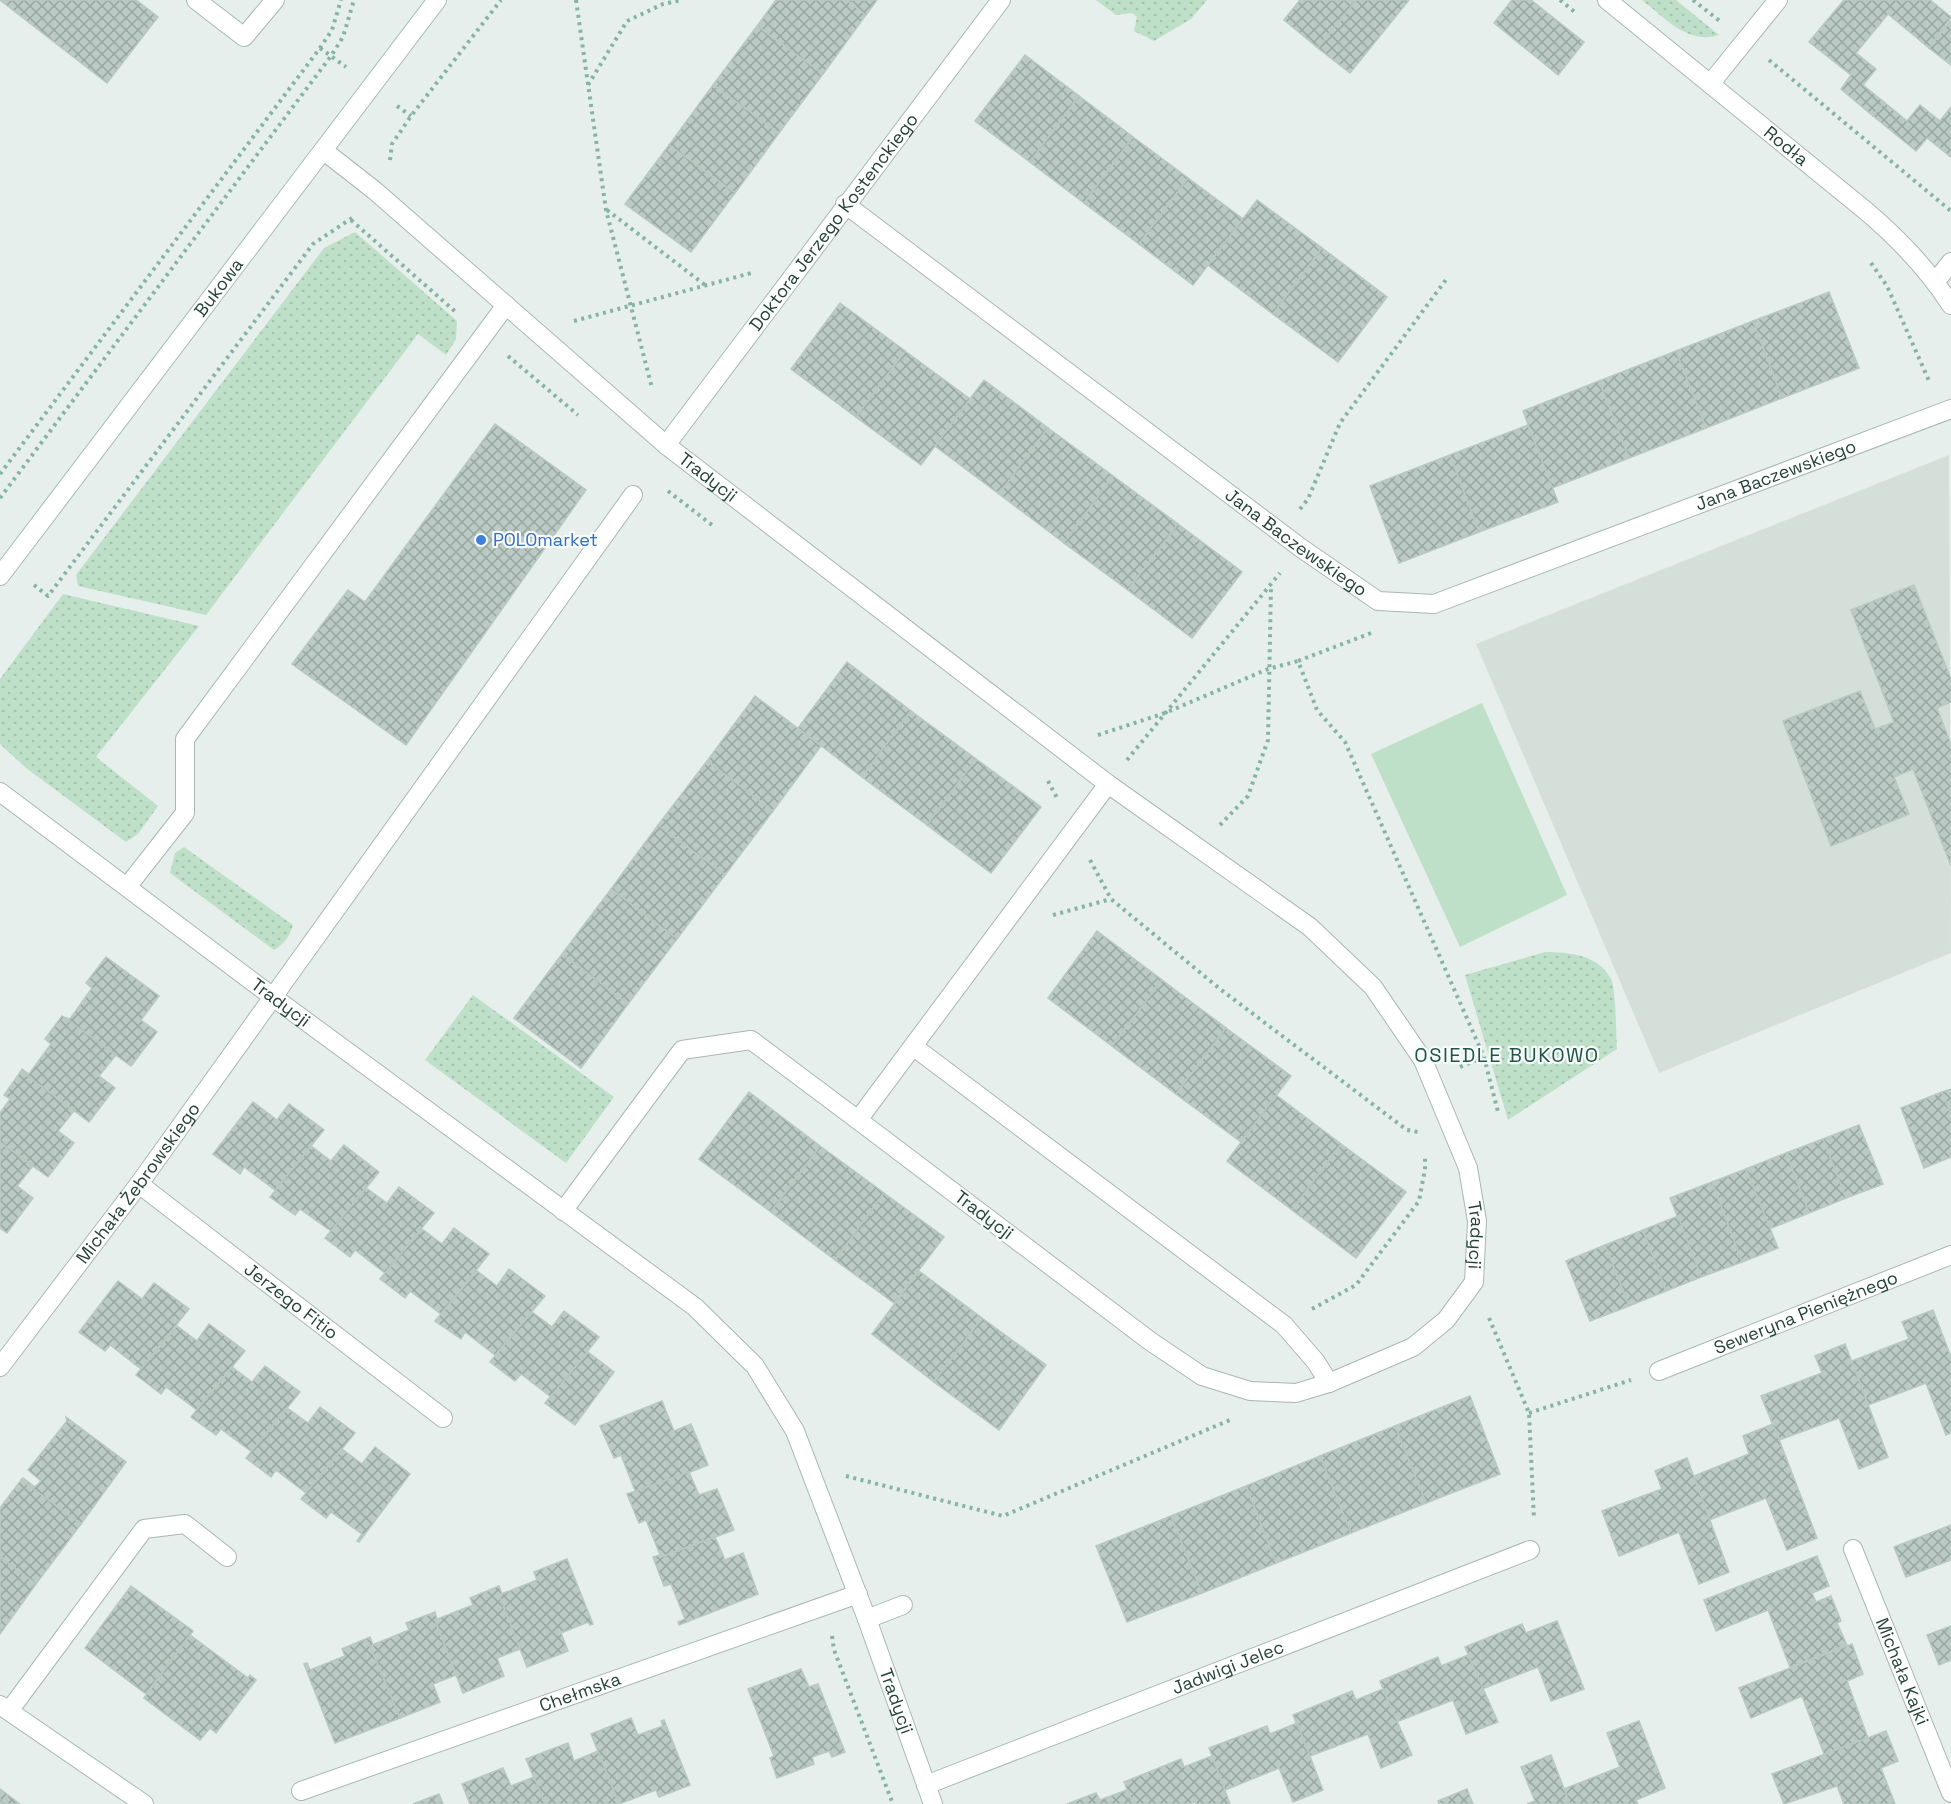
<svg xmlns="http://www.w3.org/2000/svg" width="1951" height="1804" font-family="'Space Grotesk',sans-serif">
	<defs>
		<pattern id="grass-dots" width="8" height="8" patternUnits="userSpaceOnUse" patternTransform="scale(1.5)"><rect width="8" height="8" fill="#bfe0c8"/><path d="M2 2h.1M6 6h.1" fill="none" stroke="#a4c1ad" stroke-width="1.8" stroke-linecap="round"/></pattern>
		<pattern id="building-cross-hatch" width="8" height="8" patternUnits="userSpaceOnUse" patternTransform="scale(1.5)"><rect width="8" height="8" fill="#bbcac4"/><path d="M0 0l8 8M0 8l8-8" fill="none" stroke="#98a6a0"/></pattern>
	</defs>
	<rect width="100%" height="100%" fill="#e6efeb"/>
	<path fill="#d4dfda" d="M1949,455L1951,953L1659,1073L1476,644Z"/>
	<g fill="url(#grass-dots)">
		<path d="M1096,0H1207L1191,19L1154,41L1134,31L1137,17L1132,13L1116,15Z"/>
		<path d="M1642,0H1676L1719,35C1688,45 1665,18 1642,0Z"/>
		<path d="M355,232L457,321L456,339L446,355L418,334L206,615L78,586L76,575L324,248Z"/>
		<path d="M63,594L199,626L96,757L158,806L138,834L126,842L26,768L0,744V679Z"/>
		<path d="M184,847L293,925C290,936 284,944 274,950L170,873L175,853Z"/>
		<path d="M1545,952C1569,952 1599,955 1611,979C1616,988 1616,1036 1617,1049L1508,1120L1465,975Z"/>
		<path d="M473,995L614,1097L566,1163L425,1060Z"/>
	</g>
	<path fill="#bfe0c8" d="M1482,703L1567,895L1460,947L1371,754Z"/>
	<g fill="url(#building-cross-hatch)" stroke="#b8c9c2" stroke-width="1.5">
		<path d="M0,0H136L158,17L107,83Z"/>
		<path d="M776,0H847L866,15L823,74L757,26Z"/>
		<path d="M847,0H877L866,15Z"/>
		<path d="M1300,0H1356L1318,48L1284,20Z"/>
		<path d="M1356,0H1409L1350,73L1318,48Z"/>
		<path d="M1512,0H1531L1584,42L1558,75L1494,23Z"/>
		<path d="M1844,0H1930L1951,17L1929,48L1888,14L1856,53L1876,69L1863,85L1884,102L1873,116L1841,89L1851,75L1809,42Z"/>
		<path d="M1951,20V65L1929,48Z"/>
		<path d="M757,26L823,74L779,133L713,85Z"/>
		<path d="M1025,55L1079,96L1030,162L975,121Z"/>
		<path d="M713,85L779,133L735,193L669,145Z"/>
		<path d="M1079,96L1133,137L1084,203L1030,162Z"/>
		<path d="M1884,102L1907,121L1920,105L1940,121L1951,107V157L1927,138L1916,151L1873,116Z"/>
		<path d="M1133,137L1188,178L1139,244L1084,203Z"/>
		<path d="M669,145L735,193L691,252L625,204Z"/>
		<path d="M1188,178L1243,219L1193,285L1139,244Z"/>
		<path d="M1257,200L1322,248L1273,314L1208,265Z"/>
		<path d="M1322,248L1387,297L1338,362L1273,314Z"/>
		<path d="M1829,292L1859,368L1782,398L1753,321Z"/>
		<path d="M840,303L905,351L856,417L791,369Z"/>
		<path d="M1753,321L1782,398L1706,428L1676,351Z"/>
		<path d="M905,351L970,399L921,465L856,417Z"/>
		<path d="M1676,351L1706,428L1629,458L1599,381Z"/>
		<path d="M984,380L1048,428L999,494L935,446Z"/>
		<path d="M1599,381L1629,458L1552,488L1523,411Z"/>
		<path d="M495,424L586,490L406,745L292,664L348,590L365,602Z"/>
		<path d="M1528,425L1558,502L1479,532L1450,455Z"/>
		<path d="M1048,428L1113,476L1064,543L999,494Z"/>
		<path d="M1450,455L1479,532L1399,563L1370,486Z"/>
		<path d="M1113,476L1178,524L1128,590L1064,543Z"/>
		<path d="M1178,524L1242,572L1192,638L1128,590Z"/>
		<path d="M1914,585L1951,679V702L1937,708L1951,744V866L1913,769L1894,777L1909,814L1831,846L1783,721L1860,691L1875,729L1894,722L1851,610Z"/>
		<path d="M847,662L911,711L862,777L798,728Z"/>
		<path d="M755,696L821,746L773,811L707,761Z"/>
		<path d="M911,711L976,759L927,825L862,777Z"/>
		<path d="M976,759L1041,807L991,873L927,825Z"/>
		<path d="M707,761L773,811L725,875L658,825Z"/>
		<path d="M658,825L725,875L677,939L611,889Z"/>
		<path d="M611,889L677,939L628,1004L562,954Z"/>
		<path d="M1097,931L1162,980L1112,1046L1048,998Z"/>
		<path d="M562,954L628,1004L581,1068L514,1018Z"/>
		<path d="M106,957L159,996L141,1020L157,1032L131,1066L63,1017L70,1019L92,988L86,983Z"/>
		<path d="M1162,980L1226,1028L1176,1094L1112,1046Z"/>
		<path d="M62,1016L116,1055L99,1076L115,1088L89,1122L21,1071L22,1069L29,1074L51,1044L45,1039Z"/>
		<path d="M1226,1028L1291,1076L1241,1142L1176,1094Z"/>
		<path d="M21,1071L74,1111L58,1131L74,1143L48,1177L0,1142V1113L10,1099L4,1095Z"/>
		<path d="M1951,1089V1115L1942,1092Z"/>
		<path d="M749,1092L820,1146L771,1212L699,1159Z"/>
		<path d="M1942,1092L1951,1115V1157L1924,1168L1901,1108Z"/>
		<path d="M1276,1095L1341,1144L1292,1210L1227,1161Z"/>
		<path d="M253,1102L277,1120L289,1104L324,1130L275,1190L244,1167L240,1174L213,1154Z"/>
		<path d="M1859,1125L1883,1184L1846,1198L1823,1139Z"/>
		<path d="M1823,1139L1846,1198L1809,1213L1786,1153Z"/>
		<path d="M0,1142L33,1166L17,1186L33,1198L7,1233L0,1228Z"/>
		<path d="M1341,1144L1406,1192L1356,1258L1292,1210Z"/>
		<path d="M344,1145L379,1172L331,1231L300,1209L295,1215L270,1197L311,1146L331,1161Z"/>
		<path d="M820,1146L884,1193L835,1260L771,1212Z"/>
		<path d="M1786,1153L1809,1213L1769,1229L1746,1169Z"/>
		<path d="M1746,1169L1778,1248L1742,1262L1712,1182Z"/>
		<path d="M1712,1182L1742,1262L1701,1277L1670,1198Z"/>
		<path d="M399,1187L434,1213L385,1273L355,1250L350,1257L325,1238L366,1188L387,1203Z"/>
		<path d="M884,1193L944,1237L894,1303L835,1260Z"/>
		<path d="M1678,1216L1701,1277L1666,1291L1643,1230Z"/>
		<path d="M454,1228L489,1254L441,1314L410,1291L405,1298L380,1279L422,1229L442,1244Z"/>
		<path d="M1643,1230L1666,1291L1629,1306L1605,1245Z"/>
		<path d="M1605,1245L1629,1306L1590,1321L1566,1261Z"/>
		<path d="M509,1269L545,1296L495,1355L465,1332L461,1339L435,1321L477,1271L497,1286Z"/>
		<path d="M919,1271L982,1318L934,1382L872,1334Z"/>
		<path d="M118,1281L142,1299L154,1283L189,1309L141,1369L110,1345L105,1351L79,1332Z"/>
		<path d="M1933,1310L1951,1357V1433L1946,1435L1926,1383L1868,1405L1852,1361L1909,1339L1902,1322Z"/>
		<path d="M564,1311L599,1337L551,1397L521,1374L515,1381L490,1362L532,1312L552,1327Z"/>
		<path d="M982,1318L1046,1365L999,1430L934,1382Z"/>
		<path d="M209,1324L245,1351L197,1410L166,1387L161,1394L136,1375L177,1326L197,1341Z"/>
		<path d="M1845,1344L1888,1457L1859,1469L1839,1418L1779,1440L1761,1396L1822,1373L1815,1356Z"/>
		<path d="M588,1352L614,1372L575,1425L545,1403Z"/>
		<path d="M265,1366L300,1392L252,1452L221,1429L216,1435L191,1417L232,1367L252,1382Z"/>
		<path d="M1470,1396L1500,1474L1426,1503L1395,1426Z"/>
		<path d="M662,1401L674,1431L691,1424L708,1465L636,1493L621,1455L614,1458L600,1426Z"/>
		<path d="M320,1407L355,1433L306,1493L276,1470L271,1477L246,1458L287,1408L308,1423Z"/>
		<path d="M66,1417L126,1462L81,1524L21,1480L23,1478L35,1487L41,1481L28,1470L67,1421Z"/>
		<path d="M1773,1424L1817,1538L1787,1550L1766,1498L1709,1520L1694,1476L1749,1454L1743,1436Z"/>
		<path d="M1395,1426L1426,1503L1351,1533L1320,1456Z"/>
		<path d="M375,1447L410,1474L359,1542L357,1541L362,1534L331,1512L326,1518L301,1499L342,1449L362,1464Z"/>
		<path d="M1320,1456L1351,1533L1276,1563L1246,1486Z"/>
		<path d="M1687,1458L1729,1572L1699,1584L1679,1532L1619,1556L1602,1511L1662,1489L1655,1471Z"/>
		<path d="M689,1472L699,1495L717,1489L734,1530L661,1557L646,1520L639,1523L627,1494Z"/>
		<path d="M21,1480L81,1524L36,1584L0,1557V1508Z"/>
		<path d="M1246,1486L1276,1563L1202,1593L1171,1516Z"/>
		<path d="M1171,1516L1202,1593L1127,1622L1096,1546Z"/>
		<path d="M1951,1525V1560L1906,1577L1894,1547Z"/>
		<path d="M715,1537L725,1560L743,1553L758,1594L679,1625L678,1622L685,1619L671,1584L664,1586L653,1557L660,1555L661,1557Z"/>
		<path d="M1817,1556L1829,1586L1812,1593L1816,1602L1831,1596L1841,1621L1837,1623L1847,1645L1790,1667L1768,1610L1716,1631L1704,1600Z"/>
		<path d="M0,1557L36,1584L0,1634Z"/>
		<path d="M567,1559L593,1624L590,1625L588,1622L561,1633L568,1651L527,1667L499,1595L537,1580L534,1572Z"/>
		<path d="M131,1586L193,1631L146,1694L85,1648Z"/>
		<path d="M499,1586L502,1594L499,1595L520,1649L497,1658L504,1676L463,1693L435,1620L473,1605L470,1598Z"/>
		<path d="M435,1612L437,1619L435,1620L456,1675L433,1684L440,1702L400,1718L370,1646L409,1630L406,1623Z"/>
		<path d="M1557,1621L1584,1689L1551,1701L1538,1667L1482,1689L1465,1647L1522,1624L1526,1633Z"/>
		<path d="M1951,1626V1660L1939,1665L1927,1635Z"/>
		<path d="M190,1635L248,1678L250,1675L256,1680L216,1733L210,1728L200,1740L144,1698Z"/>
		<path d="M370,1637L373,1645L370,1646L400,1718L335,1743L304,1664L307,1663L310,1670L345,1656L342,1649Z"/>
		<path d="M1852,1644L1863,1674L1847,1681L1868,1738L1824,1754L1802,1696L1751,1718L1739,1688Z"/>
		<path d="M1468,1655L1498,1722L1466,1734L1453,1700L1396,1722L1380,1681L1438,1657L1441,1666Z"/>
		<path d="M801,1669L809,1687L818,1684L845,1752L832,1757L829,1751L812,1757L814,1764L777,1778L770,1758L774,1756L748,1689Z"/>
		<path d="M1383,1689L1412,1755L1381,1768L1368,1734L1310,1756L1293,1715L1352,1691L1356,1700Z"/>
		<path d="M631,1718L638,1735L663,1726L661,1721L664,1720L690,1785L659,1797L656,1790L619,1804L591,1734Z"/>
		<path d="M1639,1721L1665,1788L1636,1800L1638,1804H1570L1564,1789L1620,1767L1607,1733Z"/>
		<path d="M1297,1723L1323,1790L1293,1802L1279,1768L1225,1790L1209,1748L1267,1726L1270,1734Z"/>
		<path d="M1886,1731L1898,1761L1881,1768L1895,1804H1844L1837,1786L1784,1804L1772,1774Z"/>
		<path d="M568,1743L574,1761L598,1751L619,1804H545L526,1759Z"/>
		<path d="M1551,1755L1570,1804H1527L1535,1801L1521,1767Z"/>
		<path d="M1212,1756L1230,1804H1196L1195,1802L1189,1804H1133L1124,1782L1181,1759L1184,1767Z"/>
		<path d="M503,1768L511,1786L534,1777L545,1804H470L462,1784Z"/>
		<path d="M0,1789L8,1795L1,1804H0Z"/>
		<path d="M1467,1789L1473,1804H1439L1438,1801Z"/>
		<path d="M1127,1790L1133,1804H1067L1096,1793L1100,1800Z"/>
		<path d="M439,1794L443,1804H413Z"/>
		<path d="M8,1795L20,1804H1Z"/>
	</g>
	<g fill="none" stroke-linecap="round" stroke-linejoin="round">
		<g stroke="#a8b8b2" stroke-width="20">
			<g id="lane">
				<path d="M196,0L244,37L275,0"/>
				<path d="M127,887L185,813V739L506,305"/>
				<path d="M273,997L633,495"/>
				<path d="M9,1711L144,1529L185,1524L227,1557"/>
			</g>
		</g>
		<g stroke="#a8b8b2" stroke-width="20">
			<g id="street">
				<path id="s1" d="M1607,0L1866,211C1899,239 1927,268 1951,305"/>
				<path d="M1710,84L1778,0"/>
				<path id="s2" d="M324,151L374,190L666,445L1108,784L1310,927L1373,987L1423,1060L1468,1168L1477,1221L1474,1282L1446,1320L1413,1347L1329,1383L1296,1393L1250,1391L1202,1376L1150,1341L858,1120"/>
				<path id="s3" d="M845,204L1301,548L1378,601L1434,604L1951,409"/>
				<path d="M1936,281L1951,262"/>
				<path id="s4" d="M666,445L1001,0"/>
				<path id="s5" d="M0,792L273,997L695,1307L755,1366L795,1431L867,1619L933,1804"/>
				<path d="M914,1047L1284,1325L1316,1362L1329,1383"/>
				<path id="s6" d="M139,1184L443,1418"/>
				<path d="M563,1211L682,1050L751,1040L858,1120L1108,784"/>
				<path id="s7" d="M0,1367L139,1184L273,997"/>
				<path id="s8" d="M1659,1371L1951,1255"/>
				<path id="s9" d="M1853,1549L1951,1793"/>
				<path d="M867,1619L903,1605"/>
				<path d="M0,1705L144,1804"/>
				<path id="s10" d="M926,1785L1530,1550"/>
				<path id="s11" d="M301,1791L858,1594"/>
			</g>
		</g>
		<g stroke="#a4bbb3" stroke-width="20">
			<g id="secondary">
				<path id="s12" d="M0,576L437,0"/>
			</g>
		</g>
		<g stroke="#86b3a5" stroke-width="4" stroke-dasharray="3 4.5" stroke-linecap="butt">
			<path d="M576,0L606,210L652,388"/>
			<path d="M1560,0L1576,13"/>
			<path d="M1693,0L1721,22"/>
			<path d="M320,48L346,67"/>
			<path d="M1769,60L1951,211"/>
			<path d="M588,85L627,21L663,4L682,0"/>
			<path d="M397,106L411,116"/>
			<path d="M390,160L392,144L411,116L501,0"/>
			<path d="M607,210L705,285"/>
			<path d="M351,220L458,314"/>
			<path d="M1871,263L1887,286L1930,383"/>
			<path d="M574,321L755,272"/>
			<path d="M508,356L578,415"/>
			<path d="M0,474L320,48L332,30L341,0"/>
			<path d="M668,491L712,525"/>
			<path d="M0,498L331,56L343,37L354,0"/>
			<path d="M1300,509L1308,499L1340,423L1448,277"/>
			<path d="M34,585L48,596L313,244L352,218"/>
			<path d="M1371,633L1298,661L1317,710L1345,742L1484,1057L1498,1112"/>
			<path d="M1098,735L1165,713L1268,669L1298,661"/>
			<path d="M1127,760L1280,573"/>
			<path d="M1048,781L1057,798"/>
			<path d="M1220,825L1248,796L1268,740L1271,586"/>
			<path d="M1090,860L1111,899L1220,989L1407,1130L1418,1132"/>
			<path d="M1053,915L1111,899"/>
			<path d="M1460,1067L1484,1057"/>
			<path d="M1312,1309L1356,1285L1419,1201L1425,1169V1155"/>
			<path d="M1489,1318L1529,1413L1534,1519"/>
			<path d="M1529,1413L1631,1380"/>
			<path d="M846,1476L1003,1516L1230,1420"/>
			<path d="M832,1636L834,1650L893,1804"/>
		</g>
		<use href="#lane" stroke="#fff" stroke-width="18"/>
		<use href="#street" stroke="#fff" stroke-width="18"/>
		<use href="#secondary" stroke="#fff" stroke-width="18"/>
	</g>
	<circle fill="#3f7fe0" stroke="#f7fbf9" stroke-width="2" cx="481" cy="540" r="6"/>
	<g text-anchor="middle" stroke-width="4.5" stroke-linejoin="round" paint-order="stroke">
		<g font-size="18" fill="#24423a" stroke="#f7fbf9">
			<text dy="6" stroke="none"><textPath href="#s1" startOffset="231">Rodła</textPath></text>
			<text dy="6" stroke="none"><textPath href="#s4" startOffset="279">Doktora Jerzego Kostenckiego</textPath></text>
			<text dy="6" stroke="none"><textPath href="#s12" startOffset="362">Bukowa</textPath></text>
			<text dy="6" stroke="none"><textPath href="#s3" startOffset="1086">Jana Baczewskiego</textPath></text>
			<text dy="6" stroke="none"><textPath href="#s2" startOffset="504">Tradycji</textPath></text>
			<text dy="6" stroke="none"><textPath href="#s3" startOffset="564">Jana Baczewskiego</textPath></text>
			<text dy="6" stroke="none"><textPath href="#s5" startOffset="351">Tradycji</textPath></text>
			<text dy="6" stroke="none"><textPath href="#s7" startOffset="230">Michała Żebrowskiego</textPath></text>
			<text transform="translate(984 1215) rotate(37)" y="6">Tradycji</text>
			<text dy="6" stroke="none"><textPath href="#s2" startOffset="1616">Tradycji</textPath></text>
			<text dy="6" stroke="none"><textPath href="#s6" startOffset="192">Jerzego Fitio</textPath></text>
			<text dy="6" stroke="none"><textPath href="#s8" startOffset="158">Seweryna Pieniężnego</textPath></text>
			<text dy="6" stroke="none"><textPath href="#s10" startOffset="324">Jadwigi Jelec</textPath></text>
			<text dy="6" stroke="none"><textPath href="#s9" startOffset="132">Michała Kajki</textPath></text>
			<text dy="6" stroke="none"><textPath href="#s11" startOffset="296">Chełmska</textPath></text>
			<text dy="6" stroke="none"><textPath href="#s5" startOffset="1314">Tradycji</textPath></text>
		</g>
		<g font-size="18" fill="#366cbe" stroke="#f7fbf9" text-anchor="start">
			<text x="493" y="546">POLOmarket</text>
		</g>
		<g font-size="20" letter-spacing="1.5" fill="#1f5548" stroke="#f7fbf9">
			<text x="1507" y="1062">OSIEDLE BUKOWO</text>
		</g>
	</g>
</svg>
